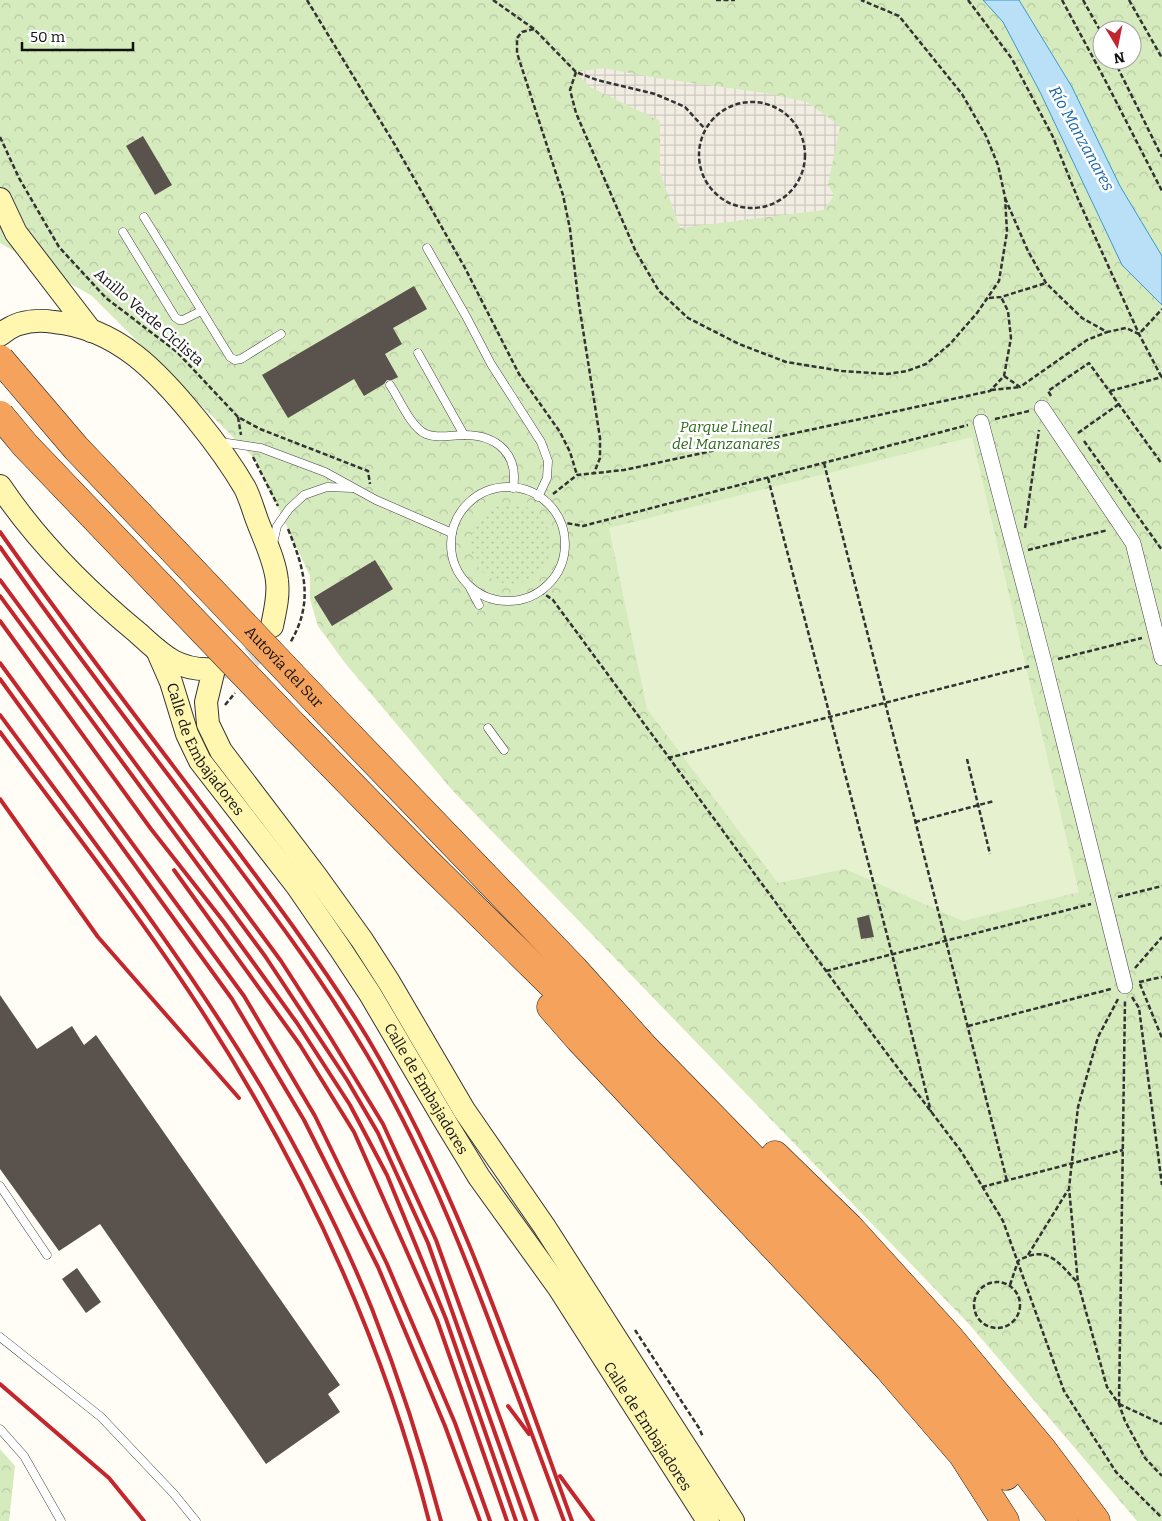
<svg xmlns="http://www.w3.org/2000/svg" width="1162" height="1521" font-family="Bitter,serif">
	<defs>
		<pattern id="park-crowns" width="20" height="18" patternUnits="userSpaceOnUse" patternTransform="scale(1.25)"><rect width="20" height="18" fill="#d5ebbd"/><path d="M2 6a3 3 0 1 1 6 0M12 15a3 3 0 1 1 6 0" fill="none" stroke="#b6c8a1"/></pattern>
		<pattern id="garden-dots" width="8" height="8" patternUnits="userSpaceOnUse" patternTransform="scale(1.25)"><rect width="8" height="8" fill="#d5ebbd"/><path d="M2 2h.1M6 6h.1" fill="none" stroke="#b6c8a1" stroke-width="1.8" stroke-linecap="round"/></pattern>
		<pattern id="plaza-grid" width="8" height="8" patternUnits="userSpaceOnUse" patternTransform="scale(1.25)"><rect width="8" height="8" fill="#f1ede2"/><path d="M0 4h8M4 0v8" fill="none" stroke="#cecac1"/></pattern>
	</defs>
	<rect width="100%" height="100%" fill="#fffdf5"/>
	<g fill="url(#park-crowns)" fill-rule="evenodd">
		<path d="M0,0H1162V1521H1137L969,1324L453,791L345,663L318,626L310,599V576L255,459L92,296L0,243ZM1102,30H1132V60H1102Z"/>
		<path d="M0,1449L15,1466L9,1521H0Z"/>
	</g>
	<circle fill="url(#garden-dots)" cx="511" cy="544" r="40"/>
	<path fill="#e6f2cf" d="M972,437L1079,892L963,921L845,869L778,883L647,709L609,528Z"/>
	<path fill="url(#plaza-grid)" d="M603,68L657,78L765,93L807,102L840,126L828,185L834,195L824,210L680,228L660,172V121L590,87L576,72Z"/>
	<path fill="#b9e0f7" stroke="#3f96cf" d="M983,0H1019L1072,87L1120,186L1162,256V305L1122,265L1041,94L1003,22Z"/>
	<g fill="#5a524d">
		<path d="M143,136L172,185L155,195L126,146Z"/>
		<path d="M414,286L427,309L393,328L402,344L385,354L398,377L392,380H387L384,384L364,396L354,379L288,418L262,375Z"/>
		<path d="M375,560L393,589L332,626L314,597Z"/>
		<path d="M869,915L874,937L861,939L857,918Z"/>
		<path d="M0,995L37,1049L72,1026L84,1045L96,1035L340,1385L328,1394L340,1412L266,1464L100,1224L59,1251L0,1169Z"/>
		<path d="M77,1268L101,1302L86,1313L62,1279Z"/>
	</g>
	<g fill="none" stroke-linecap="round" stroke-linejoin="round">
		<path stroke="#dbdad3" stroke-width="22" stroke-dasharray="22 11" stroke-linecap="butt" d="M220,668C244,667 263,652 271,630"/>
		<g stroke="#444" stroke-width="9">
			<g id="lane">
				<path d="M144,217L230,357L235,360L241,359L281,334"/>
				<path d="M123,232L175,317L179,320H183L201,311"/>
				<path d="M427,248L467,318L491,364L541,442L548,461L547,478L538,497"/>
				<path d="M418,353L464,435"/>
				<path d="M390,385C399,398 411,428 426,434C438,439 451,435 464,435C497,435 519,454 513,488"/>
				<path d="M221,442L261,448L325,472L376,500L452,533"/>
				<circle cx="508" cy="544" r="57"/>
				<path d="M273,543L277,526L289,509L304,495L327,487L352,488"/>
				<path d="M470,588L479,605"/>
				<path d="M488,728L504,750"/>
				<path d="M0,1186L47,1255"/>
				<path d="M0,1337L101,1417L174,1494L196,1521"/>
				<path d="M0,1429L24,1456L61,1521"/>
			</g>
		</g>
		<g stroke="#444" stroke-width="16">
			<g id="street">
				<path d="M1042,408L1133,543L1162,658"/>
				<path d="M981,422L1044,662L1125,986"/>
			</g>
		</g>
		<g stroke="#333" stroke-width="24">
			<g id="secondary">
				<path d="M0,199L16,233L91,331"/>
				<path d="M0,335C15,322 35,319 54,322C118,328 159,373 197,420C214,441 231,464 245,488C250,498 253,509 257,520C264,539 275,560 277,581C279,596 275,611 272,626"/>
				<path d="M0,486C37,541 87,591 138,633C149,643 160,654 173,661C186,668 200,670 214,669L206,702L208,724L221,751L316,876L362,940L389,982L464,1110L544,1226L733,1521"/>
				<path id="s1" d="M157,650L171,682L187,734L200,761L297,886L341,950L370,994L446,1123L479,1177L559,1288L708,1521"/>
			</g>
		</g>
		<g stroke="#222" stroke-width="29">
			<g id="highway">
				<path d="M321,706L574,969L645,1048L814,1221L876,1289L962,1389L1064,1521"/>
				<path d="M295,727L423,858L600,1032L749,1186L907,1357L1006,1476"/>
				<path d="M551,1007L579,1039L888,1368L962,1454L1005,1521"/>
				<path d="M775,1155L849,1227L949,1337L1042,1449L1096,1521"/>
			</g>
		</g>
		<g stroke="#333" stroke-width="2.5" stroke-dasharray="5 2.5" stroke-linecap="butt">
			<path d="M307,0L395,145L465,268L519,374L560,432L570,452L577,475"/>
			<path d="M493,0L534,29L576,72L597,80L655,94L685,107L705,129"/>
			<path d="M716,0H735"/>
			<path d="M968,0L1012,59L1053,137L1078,199L1139,334L1162,378"/>
			<path d="M1062,0L1104,78L1162,191"/>
			<path d="M1083,0L1102,34"/>
			<path d="M1129,0L1162,58"/>
			<path d="M534,29L522,32L517,38V53L563,195L570,229L578,298L600,438V458L594,473"/>
			<path d="M1114,60L1162,157"/>
			<path d="M576,72L570,90L576,113L636,252L659,291L688,318L739,344L786,362L842,371L887,374L907,371L926,364L950,344L977,313L999,281L1007,232L1005,197L998,165L986,136L962,94L899,16L861,0"/>
			<circle cx="752" cy="155" r="53"/>
			<path d="M0,137L19,178L59,247L106,298L177,352L238,417L260,429L368,471L370,484"/>
			<path d="M1005,198L1028,251L1046,283L1082,318L1107,332L1126,328L1139,334L1162,309"/>
			<path d="M989,298L1001,297L1046,283"/>
			<path d="M1004,376L1020,387L1087,340L1107,332"/>
			<path d="M991,390L1020,387"/>
			<path d="M1110,391L1162,377"/>
			<path d="M1051,396L1048,391L1089,363L1162,464"/>
			<path d="M238,417L241,435"/>
			<path d="M995,419L1029,411"/>
			<path d="M1078,433L1119,404"/>
			<path d="M1084,441L1162,550"/>
			<path d="M253,457L278,506"/>
			<path d="M824,463L1007,1181"/>
			<path d="M768,478L892,954L931,1112"/>
			<path d="M553,494L577,475L624,470L990,391L1004,376L1011,338L1008,311L1001,297"/>
			<path d="M560,522L583,526L968,425"/>
			<path d="M1025,528L1039,430"/>
			<path d="M288,529C305,570 314,603 290,643"/>
			<path d="M1028,550L1108,530"/>
			<path d="M540,591L553,600L885,1051L961,1151L1003,1221L1064,1391L1116,1472L1162,1518"/>
			<path d="M1058,659L1142,638"/>
			<path d="M225,705L235,693"/>
			<path d="M668,758L1030,666"/>
			<path d="M967,759L990,854"/>
			<path d="M915,822L994,801"/>
			<path d="M1118,897L1162,886"/>
			<path d="M1135,968L1162,937"/>
			<path d="M826,971L1091,904"/>
			<path d="M1139,982L1162,977"/>
			<path d="M1140,984L1162,1038"/>
			<path d="M1132,997L1139,1008L1162,1185"/>
			<path d="M1118,999L1098,1037L1078,1107L1069,1188L1078,1283L1107,1387L1119,1404L1125,1421L1145,1458L1162,1476"/>
			<path d="M968,1026L1111,989"/>
			<path d="M982,1187L1123,1150"/>
			<path d="M1028,1255L1068,1190"/>
			<circle cx="997" cy="1305" r="23"/>
			<path d="M1010,1285L1018,1261C1047,1244 1058,1262 1077,1282"/>
			<path d="M635,1330L699,1428L703,1437"/>
			<path d="M1119,1404L1125,1000"/>
			<path d="M1119,1404L1162,1424"/>
		</g>
		<use href="#lane" stroke="#fff" stroke-width="8"/>
		<use href="#street" stroke="#fff" stroke-width="15"/>
		<use href="#secondary" stroke="#fff6b0" stroke-width="22"/>
		<use href="#highway" stroke="#f5a25d" stroke-width="28"/>
		<g stroke="#c4262e" stroke-width="4">
			<path d="M0,532C71,633 147,731 221,829C272,897 323,965 367,1037C457,1188 512,1356 572,1521"/>
			<path d="M0,547C64,639 133,728 200,817C255,890 311,962 358,1040C412,1127 452,1223 488,1318C514,1386 539,1453 564,1521"/>
			<path d="M0,580L281,961L330,1037L383,1124L436,1240L537,1521"/>
			<path d="M0,596L265,956L347,1080L378,1133L428,1243L526,1521"/>
			<path d="M0,621L151,829L224,922L297,1023L350,1105L387,1175L446,1319L516,1521"/>
			<path d="M0,663L244,996L315,1116L387,1264L455,1423L490,1521"/>
			<path d="M0,679L232,999L304,1120L378,1267L445,1426L480,1521"/>
			<path d="M0,715C90,837 184,958 262,1088C302,1157 342,1234 372,1309C399,1378 422,1449 441,1521"/>
			<path d="M0,732C69,826 142,918 205,1016C305,1172 383,1341 429,1521"/>
			<path d="M0,799L98,937L239,1098"/>
			<path d="M174,870L300,1045L354,1132L437,1320L507,1521"/>
			<path d="M0,1384L109,1478L144,1521"/>
			<path d="M508,1406L529,1434"/>
			<path d="M560,1476L593,1521"/>
		</g>
		<g stroke="#222" stroke-width="29" stroke-linecap="butt">
			<g id="highway-bridge">
				<path id="s2" d="M0,359L76,448L321,706"/>
				<path d="M0,415L25,445L295,727"/>
			</g>
		</g>
		<use href="#highway-bridge" stroke="#f5a25d" stroke-width="28"/>
	</g>
	<g text-anchor="middle" stroke-width="5" stroke-linejoin="round" paint-order="stroke">
		<g font-size="15" fill="#111" stroke="#fff">
			<text transform="translate(149 317) rotate(41)" y="5">Anillo Verde Ciclista</text>
			<text dy="5" stroke="none"><textPath href="#s2" startOffset="419">Autovía del Sur</textPath></text>
			<text dy="5" stroke="none"><textPath href="#s1" startOffset="111">Calle de Embajadores</textPath></text>
			<text dy="5" stroke="none"><textPath href="#s1" startOffset="518">Calle de Embajadores</textPath></text>
			<text dy="5" stroke="none"><textPath href="#s1" startOffset="922">Calle de Embajadores</textPath></text>
		</g>
		<g font-size="15" font-style="italic" fill="#2f6b1f" stroke="#fff">
			<text x="726" y="432">Parque Lineal<tspan x="726" dy="17">del Manzanares</tspan></text>
		</g>
		<g font-size="16" font-style="italic" fill="#1768a6" stroke="#fff">
			<text transform="translate(1082 138) rotate(61)" y="6">Río Manzanares</text>
		</g>
	</g>
	<g transform="translate(1117 45) rotate(170)"><circle r="24" fill="#ffffff" stroke="#a0a0a0"/>
	<path d="M0-4L9 19L0 12L-9 19Z" fill="#c4262e"/>
	<text y="-8" font-size="14" font-weight="bold" text-anchor="middle" fill="#111111">N</text>
	</g>
	<path d="M22 42v8h111v-8" fill="none" stroke="#111111" stroke-width="2.5"/>
	<text x="30" y="42" font-size="15" fill="#111111" stroke="#ffffff" stroke-width="4" paint-order="stroke">50 m</text>
</svg>
